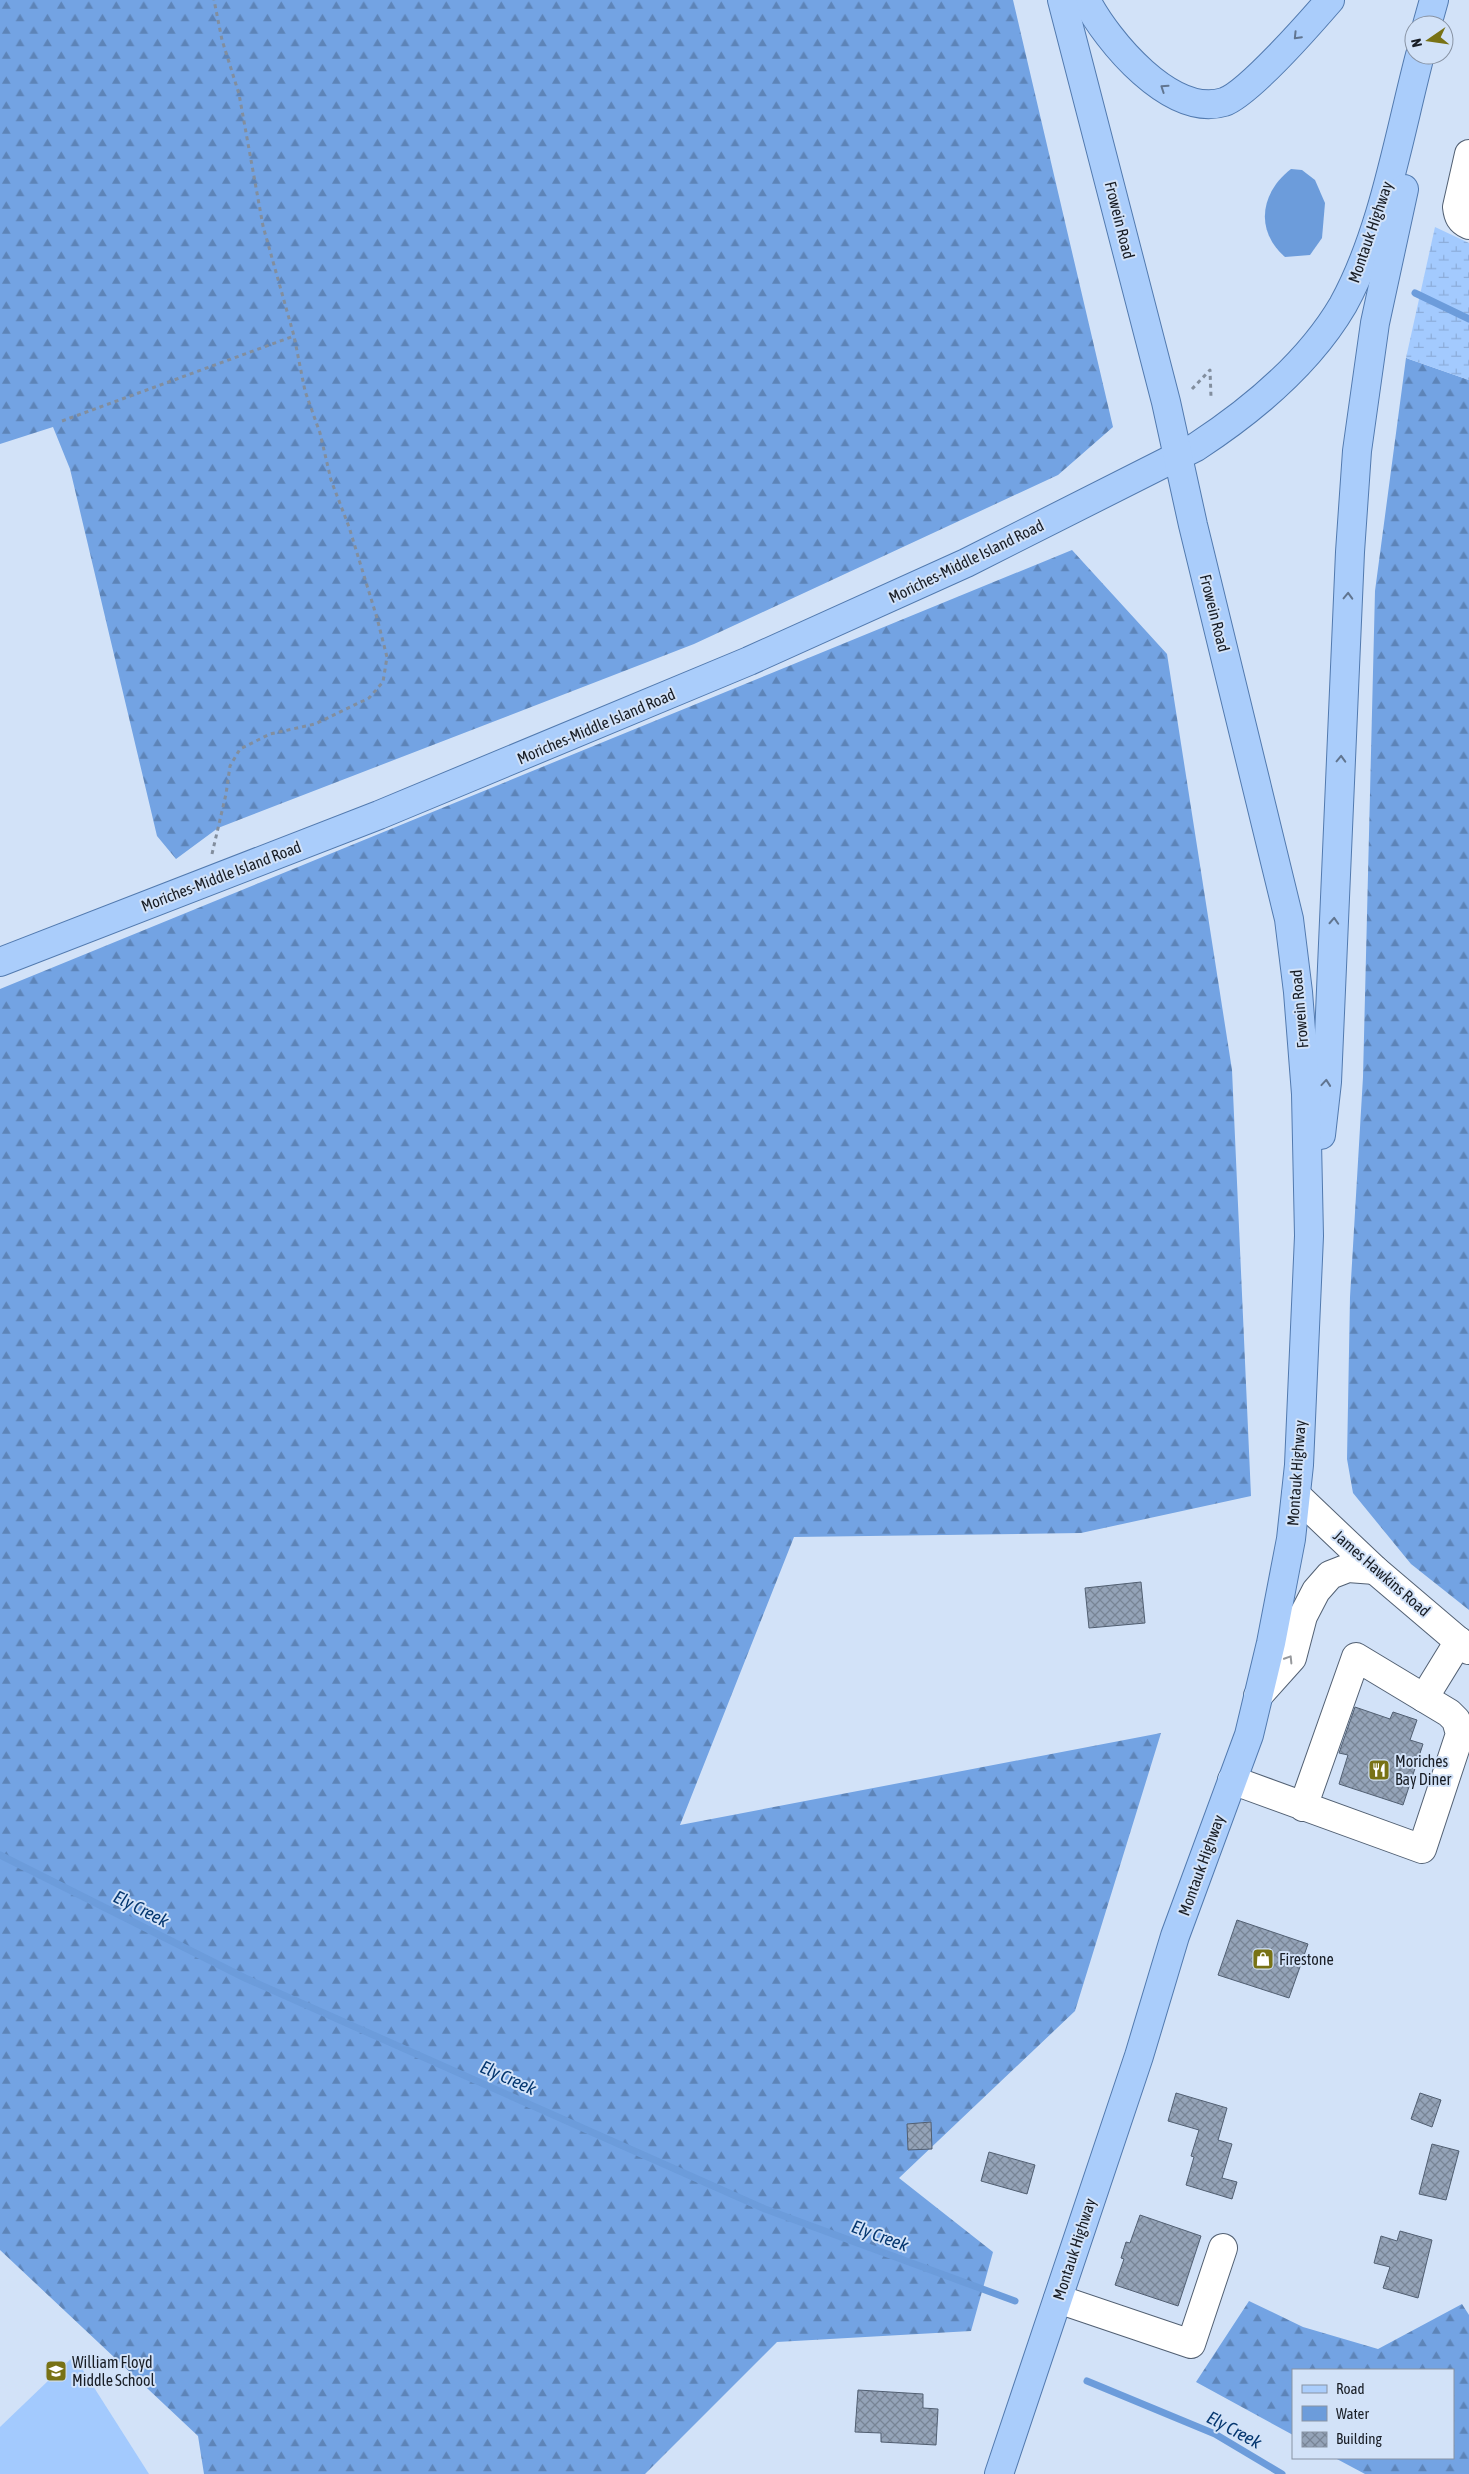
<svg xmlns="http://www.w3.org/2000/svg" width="1469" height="2474" font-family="'Asap Condensed',sans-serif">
	<defs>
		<pattern id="forest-firs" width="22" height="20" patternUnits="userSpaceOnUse" patternTransform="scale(1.25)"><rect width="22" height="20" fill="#73a3e3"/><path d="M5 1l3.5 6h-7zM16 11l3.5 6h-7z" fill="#5d84b8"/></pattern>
		<pattern id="wetland-marsh" width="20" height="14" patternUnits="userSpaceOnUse" patternTransform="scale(1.25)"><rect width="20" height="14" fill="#a3cafe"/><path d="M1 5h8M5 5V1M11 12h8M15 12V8" fill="none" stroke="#8cadda"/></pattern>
		<pattern id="building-cross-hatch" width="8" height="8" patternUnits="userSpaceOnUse" patternTransform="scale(1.25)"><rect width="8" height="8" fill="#94a3b8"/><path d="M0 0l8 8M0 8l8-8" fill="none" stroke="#788495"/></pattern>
	</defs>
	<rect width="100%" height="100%" fill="#d2e2f8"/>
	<g fill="url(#forest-firs)">
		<path d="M0,0H1013L1113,427L1058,475L694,644L218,828L176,859L157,836L70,469L53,427L0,444Z"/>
		<path d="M1406,358L1469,380V1610L1411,1564L1353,1493L1347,1459L1350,1297L1363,1077L1375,591Z"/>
		<path d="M1072,550L1167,654L1232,1070L1251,1496L1081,1533L794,1537L680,1825L1161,1733L1075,2011L899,2178L993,2252L971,2331L777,2342L645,2474H204L198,2436L0,2250V989Z"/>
		<path d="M1249,2301L1303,2327L1378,2349L1462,2304L1469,2315V2474H1365L1335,2458H1453V2370H1293V2435L1196,2382Z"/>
	</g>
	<path fill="url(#wetland-marsh)" d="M1435,227L1469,243V380L1406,358Z"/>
	<path fill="#a3cafe" d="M74,2356L149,2474H0V2427Z"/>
	<path fill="#6c9cdb" d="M1291,169L1302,170L1315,180L1325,203L1322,238L1310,255L1285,257C1254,230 1261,192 1291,169Z"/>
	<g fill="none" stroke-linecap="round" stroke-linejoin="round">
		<g stroke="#6c9cdb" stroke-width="7">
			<path d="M1415,293L1469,319"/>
			<path d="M0,1855L245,1978L765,2209L1015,2301"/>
			<path d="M1087,2381L1215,2434L1282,2474"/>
		</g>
	</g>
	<g fill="url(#building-cross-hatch)" stroke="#515f72">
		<path d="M1141,1582L1145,1623L1089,1628L1085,1588Z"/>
		<path d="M1355,1707L1390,1719L1393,1712L1417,1720L1410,1740L1423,1744L1403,1805L1339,1784L1348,1755L1339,1753Z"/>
		<path d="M1237,1920L1308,1944L1289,1998L1218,1975Z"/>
		<path d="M1176,2093L1227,2108L1218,2140L1232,2144L1222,2178L1237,2182L1232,2199L1186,2185L1194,2157L1191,2156L1199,2130L1168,2121Z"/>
		<path d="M1420,2093L1441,2100L1432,2127L1411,2119Z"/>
		<path d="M931,2122L932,2149L908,2150L907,2124Z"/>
		<path d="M1432,2144L1459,2151L1446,2200L1419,2194Z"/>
		<path d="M989,2152L1035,2165L1027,2194L981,2181Z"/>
		<path d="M1140,2215L1201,2236L1178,2306L1115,2285L1124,2259L1121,2258L1126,2242L1130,2243Z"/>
		<path d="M1400,2231L1432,2240L1418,2298L1383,2288L1390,2267L1374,2263L1381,2236L1397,2241Z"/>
		<path d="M858,2390L923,2394V2408L938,2409L936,2445L881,2442V2433L855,2432Z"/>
	</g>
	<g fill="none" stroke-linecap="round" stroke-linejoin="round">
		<g stroke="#526073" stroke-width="30">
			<g id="minor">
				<path d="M1469,154L1457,207C1458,216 1460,221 1469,225"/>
				<path d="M1296,1495L1375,1570L1469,1650"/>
				<path d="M1258,1696L1292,1658L1303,1616L1316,1591L1330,1575L1348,1568L1375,1570"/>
				<path d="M1424,1698L1459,1641"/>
				<path d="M1232,1780L1422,1849L1460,1734L1456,1720L1449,1713L1356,1657L1303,1807"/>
				<path d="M1058,2299L1191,2344L1223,2248"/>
			</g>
		</g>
		<g stroke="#527aaf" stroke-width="30">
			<g id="major">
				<path d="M1086,0C1107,41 1171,118 1224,102C1248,94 1311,22 1330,0"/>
				<path d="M1427,25L1434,0"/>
				<path d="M0,962L379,815L749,661L966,563L1196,447C1251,411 1309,363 1343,305C1383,233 1399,135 1420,55"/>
				<path d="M1321,1135L1327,1082L1350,552L1357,451L1375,323L1404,189"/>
				<path d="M999,2474L1139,2056L1175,1936L1249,1735L1271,1643L1291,1539L1299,1465L1309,1236L1306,1094L1298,992L1289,919L1193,525L1166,402L1062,0"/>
			</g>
		</g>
		<g stroke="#828e9e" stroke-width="3" stroke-dasharray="4 4" stroke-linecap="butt">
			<path d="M1192,389L1210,370L1211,397"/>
			<path d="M62,421L294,336"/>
			<path d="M212,854L226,794L230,766L240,749L270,734L315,724L369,698L383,682L387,657L377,618L349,527L331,480L320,433L305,391L294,336L263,226L239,94L222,40L214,0"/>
		</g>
		<use href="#minor" stroke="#fff" stroke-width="28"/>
		<use href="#major" stroke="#aacdfb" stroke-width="28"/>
	</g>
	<defs><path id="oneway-chevron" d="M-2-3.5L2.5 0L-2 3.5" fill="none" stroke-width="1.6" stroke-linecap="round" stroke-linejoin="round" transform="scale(1.25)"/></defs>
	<g stroke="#617590">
		<use href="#oneway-chevron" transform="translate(1297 36) rotate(134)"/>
		<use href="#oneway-chevron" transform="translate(1164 88) rotate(-146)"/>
		<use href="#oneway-chevron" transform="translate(1348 596) rotate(-88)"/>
		<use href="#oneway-chevron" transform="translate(1341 759) rotate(-88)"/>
		<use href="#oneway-chevron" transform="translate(1334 921) rotate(-87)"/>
		<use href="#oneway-chevron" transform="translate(1326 1083) rotate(-85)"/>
	</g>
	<use stroke="#97999d" href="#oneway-chevron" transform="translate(1289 1659) rotate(-58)"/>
	<defs>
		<g id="restaurant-square" transform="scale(1.125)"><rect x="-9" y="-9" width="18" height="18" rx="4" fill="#787215" stroke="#d2e2f8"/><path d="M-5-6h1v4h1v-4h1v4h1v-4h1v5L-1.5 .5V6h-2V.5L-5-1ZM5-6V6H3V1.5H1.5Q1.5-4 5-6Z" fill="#fff"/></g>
		<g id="shop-square" transform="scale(1.125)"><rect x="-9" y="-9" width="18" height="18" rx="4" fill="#787215" stroke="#d2e2f8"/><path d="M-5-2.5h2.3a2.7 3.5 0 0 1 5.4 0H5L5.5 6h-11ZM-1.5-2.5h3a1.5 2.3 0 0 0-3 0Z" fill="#fff"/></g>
		<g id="school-square" transform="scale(1.125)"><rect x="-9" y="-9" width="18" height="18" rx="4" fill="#787215" stroke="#d2e2f8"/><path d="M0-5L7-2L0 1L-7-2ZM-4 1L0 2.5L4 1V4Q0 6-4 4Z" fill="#fff"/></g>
	</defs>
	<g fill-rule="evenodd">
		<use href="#restaurant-square" x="1379" y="1770"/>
		<use href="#shop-square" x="1263" y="1959"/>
		<use href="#school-square" x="56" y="2371"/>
	</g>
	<g text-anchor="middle" stroke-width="4" stroke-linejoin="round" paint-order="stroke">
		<g font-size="16" fill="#181d25" stroke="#d2e2f8">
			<text transform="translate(1120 220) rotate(76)" y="6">Frowein Road</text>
			<text transform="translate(1370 232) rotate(-71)" y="6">Montauk Highway</text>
			<text transform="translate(966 561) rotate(-26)" y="6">Moriches-Middle Island Road</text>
			<text transform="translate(1215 613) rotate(76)" y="6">Frowein Road</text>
			<text transform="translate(596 726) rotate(-23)" y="6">Moriches-Middle Island Road</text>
			<text transform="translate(221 876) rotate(-21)" y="6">Moriches-Middle Island Road</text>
			<text transform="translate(1299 1009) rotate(-95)" y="6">Frowein Road</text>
			<text transform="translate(1296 1473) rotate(-86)" y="6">Montauk Highway</text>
			<text transform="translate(1382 1573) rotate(41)" y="6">James Hawkins Road</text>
			<text transform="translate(1201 1865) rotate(-70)" y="6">Montauk Highway</text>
			<text transform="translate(1074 2249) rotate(-72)" y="6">Montauk Highway</text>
		</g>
		<g font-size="16" fill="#181d25" stroke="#d2e2f8" text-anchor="start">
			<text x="1395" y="1767">Moriches<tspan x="1395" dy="18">Bay Diner</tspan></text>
			<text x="1279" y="1965">Firestone</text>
			<text x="72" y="2368">William Floyd<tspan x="72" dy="18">Middle School</tspan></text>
		</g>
		<g font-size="18" font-style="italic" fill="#04366f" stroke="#d2e2f8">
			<text transform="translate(141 1909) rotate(27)" y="6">Ely Creek</text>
			<text transform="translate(508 2078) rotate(24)" y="6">Ely Creek</text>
			<text transform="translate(880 2236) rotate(20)" y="6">Ely Creek</text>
			<text transform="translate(1234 2430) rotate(28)" y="6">Ely Creek</text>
		</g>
	</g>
	<rect x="1292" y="2369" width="162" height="90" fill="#d2e2f8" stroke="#8893a4"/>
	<rect x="1302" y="2385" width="25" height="8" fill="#aacdfb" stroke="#8893a4"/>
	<text x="1336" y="2394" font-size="15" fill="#181d25">Road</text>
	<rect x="1302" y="2406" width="25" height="15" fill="#6c9cdb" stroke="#8893a4"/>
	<text x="1336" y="2419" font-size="15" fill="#181d25">Water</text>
	<rect x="1302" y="2432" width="25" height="15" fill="url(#building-cross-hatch)" stroke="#8893a4"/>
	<text x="1336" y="2444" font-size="15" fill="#181d25">Building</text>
	<g transform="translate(1429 40) rotate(257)"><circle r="24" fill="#d2e2f8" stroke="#8893a4"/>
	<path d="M0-4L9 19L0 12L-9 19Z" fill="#787215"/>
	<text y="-8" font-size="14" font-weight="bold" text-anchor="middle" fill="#181d25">N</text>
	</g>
</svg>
